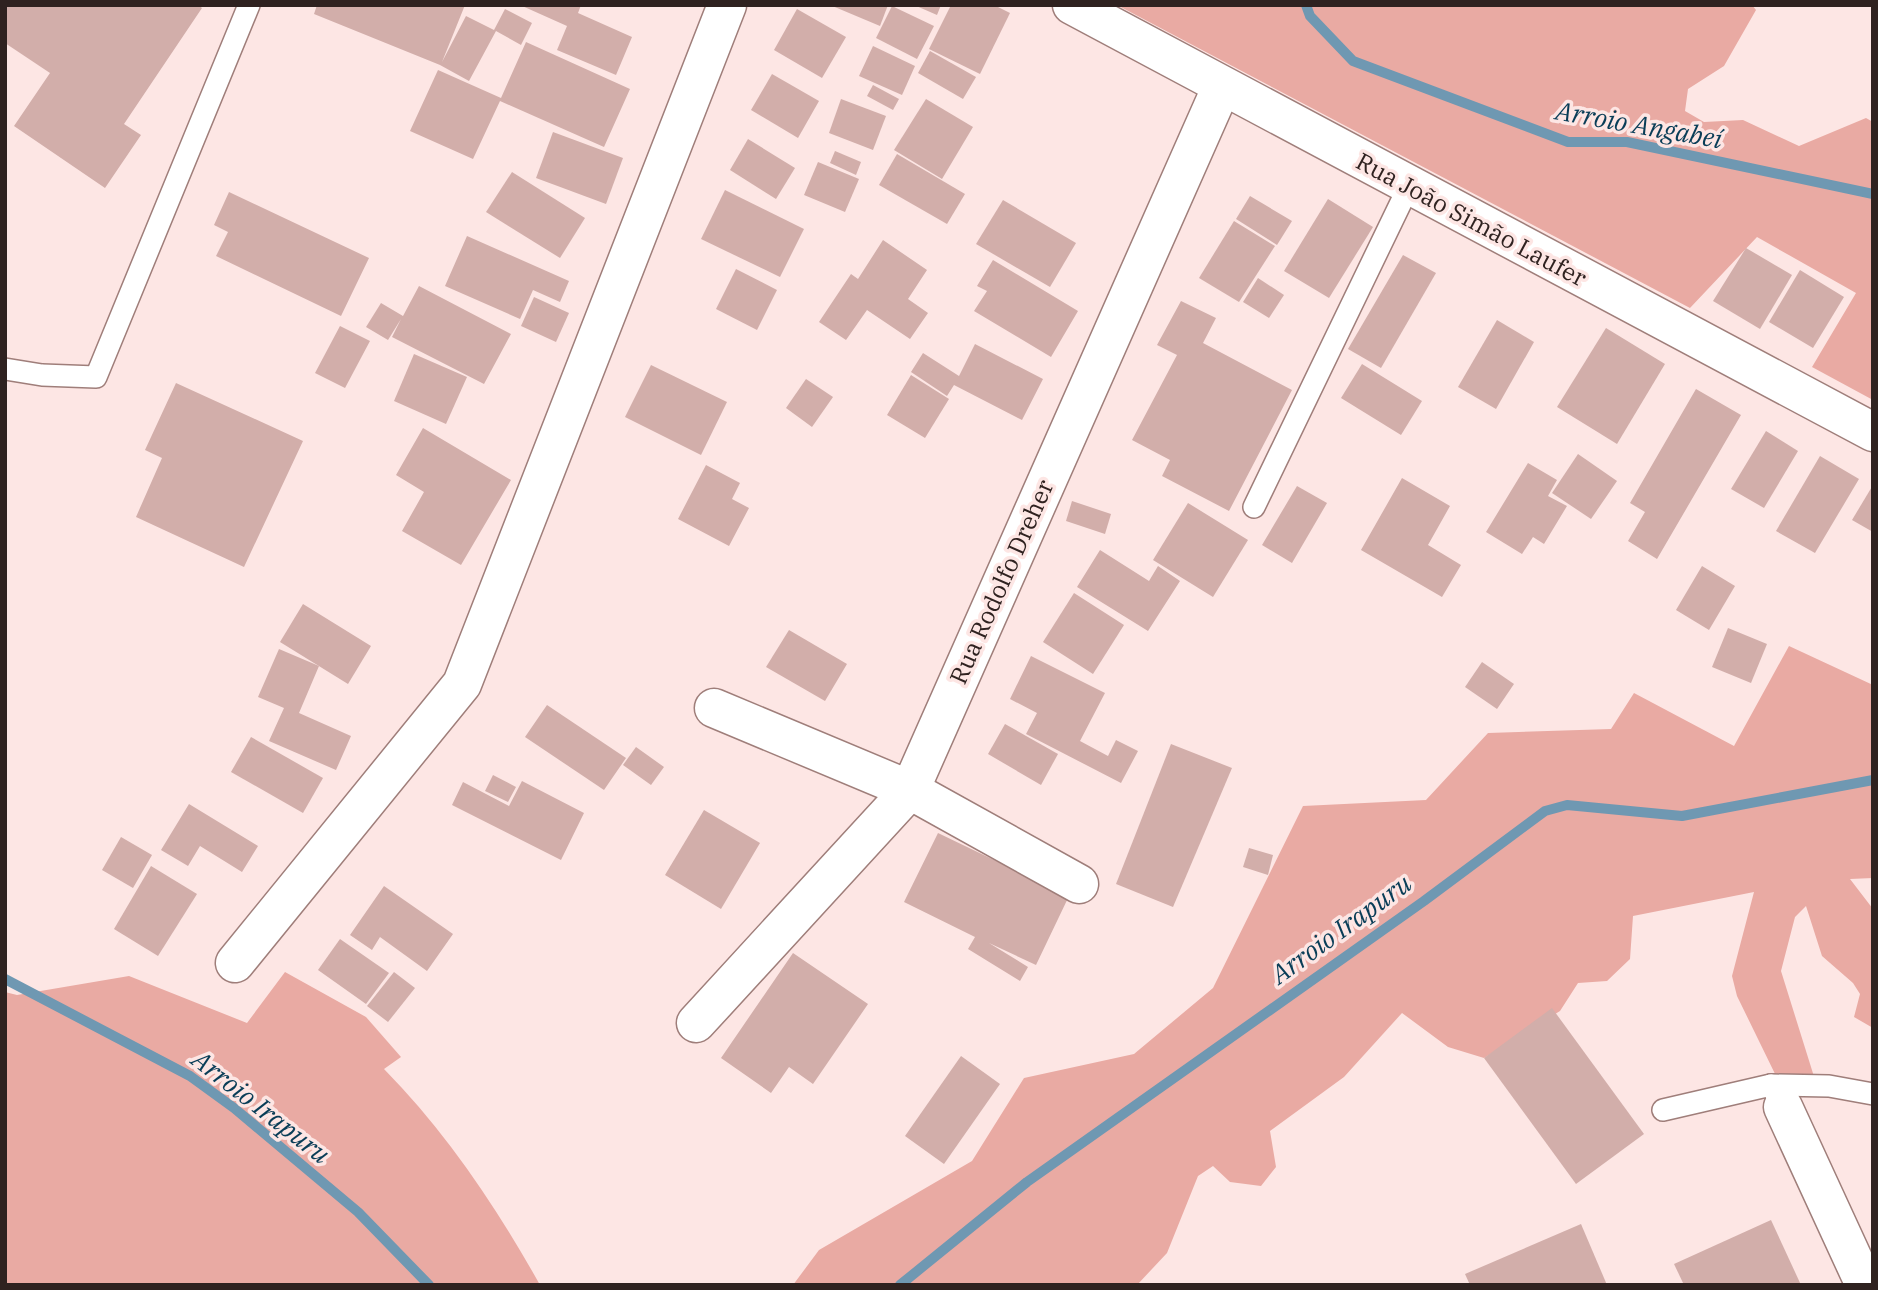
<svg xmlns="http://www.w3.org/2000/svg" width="1878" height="1290" font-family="'IBM Plex Serif',serif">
	<rect width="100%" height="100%" fill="#fde6e4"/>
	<g fill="#e9aaa3">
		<path d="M1117,5H1752L1756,10L1724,66L1688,89L1685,111L1704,122L1743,120L1799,146L1866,118L1873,122V400L1812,367L1856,293L1757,237L1690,308Z"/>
		<path d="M1789,646L1873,685V878L1850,879L1873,909V1028L1854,1017L1860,994L1853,983L1822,956L1806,906L1795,917L1781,971L1816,1083L1778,1080L1737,996L1732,976L1754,892L1633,916L1630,959L1607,981L1578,983L1560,1011L1484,1058L1448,1047L1402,1013L1344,1077L1270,1131L1276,1167L1261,1186L1230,1182L1213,1166L1198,1176L1167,1253L1137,1285H793L819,1250L972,1161L1024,1078L1134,1054L1213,988L1303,806L1426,800L1488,733L1611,729L1634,693L1734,746Z"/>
		<path d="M285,972L366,1017L401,1057L384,1069C446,1132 497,1208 540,1285H5V992L17,995L129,976L247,1023Z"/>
	</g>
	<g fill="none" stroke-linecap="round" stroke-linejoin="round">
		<g stroke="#6f98b2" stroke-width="10">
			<path d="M1306,5L1310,16L1353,61L1568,142H1627L1873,194"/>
			<path d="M5,979L190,1076L234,1108L358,1212L429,1285"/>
			<path d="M900,1285L1027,1182L1424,901L1545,811L1567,805L1682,816L1873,780"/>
		</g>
	</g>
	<g fill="#d2aeaa">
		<path d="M5,5H198L202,8L124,124L141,135L105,188L14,126L50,73L5,43Z"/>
		<path d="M317,5H465L442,62L466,16L494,30L505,9L532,23L521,45L496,31L469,81L440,65L314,14Z"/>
		<path d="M520,5H581L578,13L632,37L616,75L557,50L567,26Z"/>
		<path d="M830,5H888L880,26Z"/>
		<path d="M914,5H941L937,15Z"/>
		<path d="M951,5H994L1010,13L980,74L929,49Z"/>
		<path d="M892,6L934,26L917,59L876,38Z"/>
		<path d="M797,9L846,37L822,78L774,50Z"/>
		<path d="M526,42L630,89L604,147L500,101L473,159L410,131L438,70L501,98Z"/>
		<path d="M873,46L915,66L902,95L859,76Z"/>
		<path d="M930,51L976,77L963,99L918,73Z"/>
		<path d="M772,74L819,101L798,138L751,110Z"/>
		<path d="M873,85L899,99L893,110L867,96Z"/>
		<path d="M841,99L886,116L873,150L829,133Z"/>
		<path d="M926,99L973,127L942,179L894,150Z"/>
		<path d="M553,132L623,158L606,204L536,178Z"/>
		<path d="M748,139L795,168L776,199L730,170Z"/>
		<path d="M835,151L861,162L856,175L830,163Z"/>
		<path d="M897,154L965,194L947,224L879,185Z"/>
		<path d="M818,162L859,179L845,212L804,195Z"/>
		<path d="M512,172L585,218L560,258L486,212Z"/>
		<path d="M725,190L804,229L780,277L701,239Z"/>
		<path d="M229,192L369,258L341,316L216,256L228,232L214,225Z"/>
		<path d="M1250,196L1292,221L1277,245L1236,219Z"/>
		<path d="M1328,199L1373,227L1329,298L1284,271Z"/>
		<path d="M1003,200L1076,243L1050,287L976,244Z"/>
		<path d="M1234,221L1275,246L1239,302L1199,278Z"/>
		<path d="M467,236L569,281L560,302L533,290L520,319L445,286Z"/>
		<path d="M883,240L927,270L908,299L928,313L910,339L867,310L846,340L819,322L851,274L858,279Z"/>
		<path d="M1746,248L1792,275L1760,329L1713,301Z"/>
		<path d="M1403,255L1436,273L1381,368L1348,349Z"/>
		<path d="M993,260L1078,311L1051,357L974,311L987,291L977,286Z"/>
		<path d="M736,269L777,290L757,330L716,309Z"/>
		<path d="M1800,270L1844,297L1813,348L1769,322Z"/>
		<path d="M1258,278L1284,295L1269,318L1243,302Z"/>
		<path d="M419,286L511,334L484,384L392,337L401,319L388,340L366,327L381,303L403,316Z"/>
		<path d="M534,297L569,313L556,342L521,326Z"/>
		<path d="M1181,301L1216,318L1203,343L1292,390L1229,511L1162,476L1170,460L1132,440L1177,355L1157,345Z"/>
		<path d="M1497,320L1534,342L1496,409L1458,387Z"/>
		<path d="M340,326L370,341L345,388L315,373Z"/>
		<path d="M1606,328L1665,364L1617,444L1557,407Z"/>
		<path d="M975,344L1043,379L1022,420L954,385L947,396L911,372L923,353L959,376Z"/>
		<path d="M414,354L467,377L446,424L394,401Z"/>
		<path d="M1362,364L1422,401L1401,435L1341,398Z"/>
		<path d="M651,365L727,402L701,455L625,417Z"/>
		<path d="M911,375L949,399L925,438L887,415Z"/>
		<path d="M806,379L833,397L812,427L786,408Z"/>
		<path d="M176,383L303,441L244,567L136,517L162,458L145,450Z"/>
		<path d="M1696,389L1741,415L1657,559L1628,541L1645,512L1630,503Z"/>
		<path d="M423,428L511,480L461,565L402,531L424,492L396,475Z"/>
		<path d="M1766,431L1798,451L1764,508L1731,489Z"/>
		<path d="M1578,454L1617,481L1591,519L1552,493Z"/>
		<path d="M1820,456L1859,479L1815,553L1776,531Z"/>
		<path d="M1528,463L1557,480L1548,496L1567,506L1544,544L1533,537L1522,554L1486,532Z"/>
		<path d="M706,465L740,483L732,499L749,508L729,546L678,519Z"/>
		<path d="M1402,478L1450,506L1428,545L1461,565L1442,597L1361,550Z"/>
		<path d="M1873,485V532L1852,520Z"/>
		<path d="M1297,486L1327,503L1292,563L1262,545Z"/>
		<path d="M1072,501L1111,514L1105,534L1066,521Z"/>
		<path d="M1188,503L1248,540L1213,597L1153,560Z"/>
		<path d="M1100,550L1149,581L1158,566L1180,581L1148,631L1077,587Z"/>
		<path d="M1702,566L1735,586L1709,630L1676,610Z"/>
		<path d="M1074,593L1124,625L1093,674L1043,642Z"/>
		<path d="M303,604L371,646L348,684L280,642Z"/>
		<path d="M1728,628L1767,644L1751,683L1712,667Z"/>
		<path d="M789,630L847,664L825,701L766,667Z"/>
		<path d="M279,649L319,666L299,713L351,736L336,770L269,741L284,708L258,697Z"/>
		<path d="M1031,656L1105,693L1080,741L1108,756L1116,740L1138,751L1121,783L1026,734L1037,713L1010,699Z"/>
		<path d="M1482,662L1514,684L1497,709L1465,687Z"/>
		<path d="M547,705L626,758L604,790L525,737Z"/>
		<path d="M1005,724L1058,754L1041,785L988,754Z"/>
		<path d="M251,737L323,778L303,813L231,772Z"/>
		<path d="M1171,744L1232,768L1173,907L1116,884Z"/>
		<path d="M636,747L664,767L651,785L623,765Z"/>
		<path d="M493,775L516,787L508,802L485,791Z"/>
		<path d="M522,781L584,813L561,860L452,805L463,782L509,806Z"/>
		<path d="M189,804L258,846L242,872L200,846L188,866L161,850Z"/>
		<path d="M704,810L760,843L721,909L665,875Z"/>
		<path d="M938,833L1069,896L1036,965L989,943L1028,967L1020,981L968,949L975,937L904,902Z"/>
		<path d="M121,837L152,855L133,888L102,870Z"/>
		<path d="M1249,848L1273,855L1268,875L1243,867Z"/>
		<path d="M151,866L197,894L158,956L114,929Z"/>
		<path d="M384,886L453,934L427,971L380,937L372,950L350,935Z"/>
		<path d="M340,939L389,973L366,1004L318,970Z"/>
		<path d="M793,953L868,1004L813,1084L789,1067L771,1093L721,1058Z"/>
		<path d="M394,972L415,988L388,1022L367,1006Z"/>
		<path d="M1552,1008L1644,1134L1576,1184L1484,1058Z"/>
		<path d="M961,1056L1000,1084L944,1164L905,1136Z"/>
		<path d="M1771,1220L1801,1285H1684L1674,1264Z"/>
		<path d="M1581,1224L1607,1285H1470L1465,1274Z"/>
	</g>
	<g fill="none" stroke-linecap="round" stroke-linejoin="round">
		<g stroke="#9f7e7a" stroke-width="24">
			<g id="service">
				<path d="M5,369L42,375L96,377L249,5"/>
				<path d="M1254,507L1408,188"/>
				<path d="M1783,1107L1771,1085L1829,1086L1873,1094"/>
				<path d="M1663,1110L1771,1085"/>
			</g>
		</g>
		<g stroke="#9f7e7a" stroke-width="41">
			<g id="minor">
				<path d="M714,708L910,790L1079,884"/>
				<path d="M235,963L462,684L727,5"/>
				<path d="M696,1023L910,790L1222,86"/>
				<path d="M1783,1107L1865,1285"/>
			</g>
		</g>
		<g stroke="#9f7e7a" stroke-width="41">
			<path id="secondary" d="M1072,5L1873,432"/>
		</g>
		<use href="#service" stroke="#fff" stroke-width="21"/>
		<use href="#minor" stroke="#fff" stroke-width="38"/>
		<use href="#secondary" stroke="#fff" stroke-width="38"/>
	</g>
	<g text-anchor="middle" stroke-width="7" stroke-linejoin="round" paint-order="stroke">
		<g font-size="24" fill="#2f2220" stroke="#fde6e4">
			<text transform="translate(1471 220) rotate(28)" y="8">Rua João Simão Laufer</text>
			<text transform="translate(1002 582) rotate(-66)" y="8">Rua Rodolfo Dreher</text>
		</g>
		<g font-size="26" font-style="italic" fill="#093d57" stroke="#fde6e4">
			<text transform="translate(1639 125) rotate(10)" y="9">Arroio Angabeí</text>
			<text transform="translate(1341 929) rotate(-36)" y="9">Arroio Irapuru</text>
			<text transform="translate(261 1107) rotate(38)" y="9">Arroio Irapuru</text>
		</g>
	</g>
	<rect width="1878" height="1290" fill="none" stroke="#2f2220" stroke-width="14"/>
</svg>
